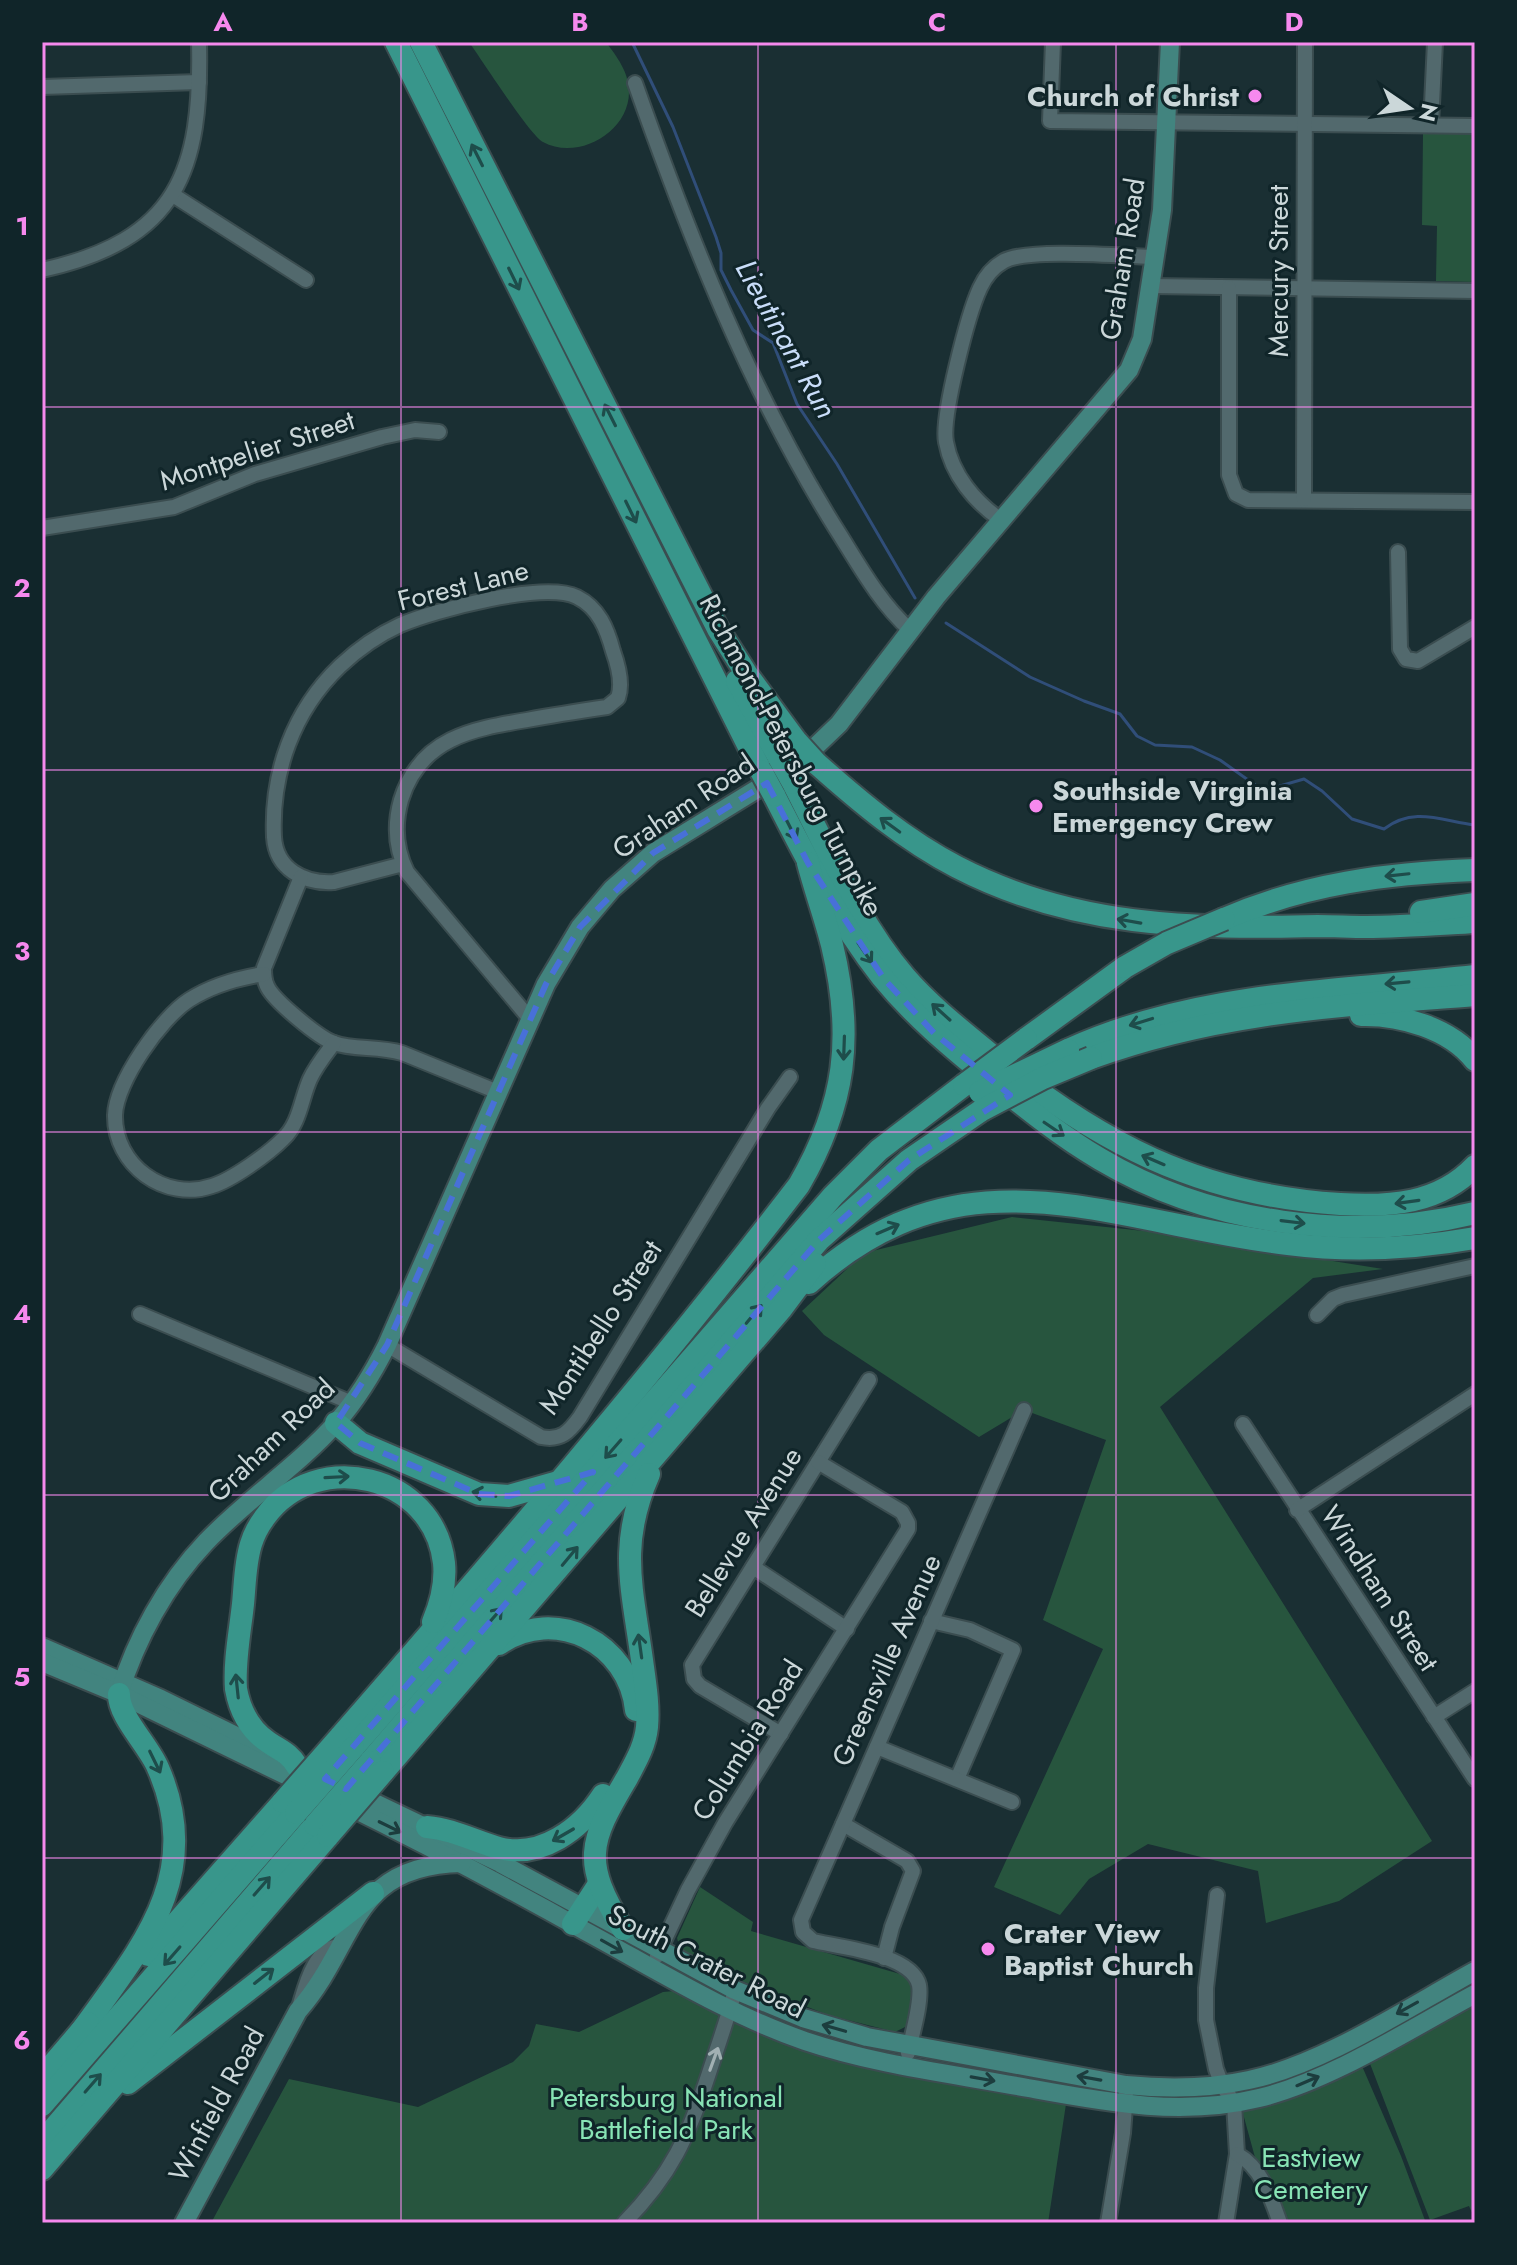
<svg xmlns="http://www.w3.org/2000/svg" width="1517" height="2265" font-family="Jost,sans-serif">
	<rect width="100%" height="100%" fill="#1a2f33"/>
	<g fill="#27553e">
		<path d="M469,42H606C617,57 629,72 629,92C629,133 577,161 543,142C529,134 482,60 469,42Z"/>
		<path d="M1423,134H1475V282L1436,281L1437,226L1422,225Z"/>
		<path d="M1012,1217L1144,1231L1383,1269L1313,1278L1160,1407L1432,1841L1339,1901L1266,1923L1258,1871L1148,1844L1089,1879L1060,1915L994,1887L1103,1649L1043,1620L1106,1440L1024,1410L979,1437L824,1335L802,1311L864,1253Z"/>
		<path d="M700,1887L753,1922L751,1931L914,1978L907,2026L895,2032L828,2015L744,1982L680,1949L677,1938Z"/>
		<path d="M674,1991L773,2038L901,2074L1066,2104L1048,2223H211L289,2079L418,2107L513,2062L529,2046L536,2024L579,2032L663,1992Z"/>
		<path d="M1475,2006V2219L1469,2206L1430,2220L1369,2061L1411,2035Z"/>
		<path d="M1362,2066L1401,2156L1426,2223H1273L1242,2110L1330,2084Z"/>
	</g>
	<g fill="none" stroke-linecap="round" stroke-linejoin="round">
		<g stroke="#304e79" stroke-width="3">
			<path d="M632,42L673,127L716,237L721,253V270L731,290L753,330L773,343L797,404L837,464L915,598"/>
			<path d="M946,623L1030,677L1084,701L1120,714L1137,736L1155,745L1192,747L1220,760L1258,787L1269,789L1304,779L1322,791L1352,819L1384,829C1414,806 1442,821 1475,825"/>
		</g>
		<g stroke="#3b4d50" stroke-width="18">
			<g id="minor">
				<path d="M1053,42L1050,121L1475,126"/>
				<path d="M635,83C689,236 749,389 835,527C858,563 878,601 910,630"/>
				<path d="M42,87L199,82"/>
				<path d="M1431,125L1435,42"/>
				<path d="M173,195L306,280"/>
				<path d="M42,270C178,240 202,171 199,42"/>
				<path d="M1151,286L1475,291"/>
				<path d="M1229,288V475L1236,494L1248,500L1475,502"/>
				<path d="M1304,499L1305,42"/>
				<path d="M1001,520C975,502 952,475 946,442C941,417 968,314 980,288C985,277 993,267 1004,261C1028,248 1123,256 1156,257"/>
				<path d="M42,528L174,507L255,474L382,437L415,430L439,432"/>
				<path d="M1398,552L1400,649L1406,659L1418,661L1475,627"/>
				<path d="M403,864L334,882C304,884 276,869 274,837C271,773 293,711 340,666C357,650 378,635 400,625C435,610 544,581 577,597C599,608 607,629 613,651C618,665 623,684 618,698L607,707C580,711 554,715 527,720C472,729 420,738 401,800C394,825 396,850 407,872L530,1019"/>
				<path d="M301,877L264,968C264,974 264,980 267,986C273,1000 319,1038 334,1043C353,1050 379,1046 402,1053L498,1092"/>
				<path d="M264,974C238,978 211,986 189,1000C161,1018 116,1082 115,1115C114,1165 165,1202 212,1186C232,1180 268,1154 283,1139C300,1123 301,1099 310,1079C316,1066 325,1055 334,1043"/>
				<path d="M140,1314L352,1403"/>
				<path d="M1317,1315L1333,1299L1343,1295L1475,1266"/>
				<path d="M387,1345L541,1437C561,1441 569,1432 580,1417L768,1108L790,1077"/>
				<path d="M1243,1424L1475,1779"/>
				<path d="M1297,1510L1475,1394"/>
				<path d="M753,1567L847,1629"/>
				<path d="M931,1621L970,1630L1013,1650L957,1779"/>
				<path d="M1434,1717L1475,1691"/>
				<path d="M781,1734L700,1686L694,1679L692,1665L869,1380"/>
				<path d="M877,1747L1012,1802"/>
				<path d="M843,1824L907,1861L913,1871L892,1927L884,1958"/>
				<path d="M1217,1895L1206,1988V2020L1216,2069L1222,2085L1234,2103L1237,2154L1226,2223"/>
				<path d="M657,1956L688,1890L725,1823L908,1529V1523L902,1512L818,1462"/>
				<path d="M300,2004C306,1984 315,1947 340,1946"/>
				<path d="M908,2053C912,2035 922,2002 919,1985C912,1954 839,1947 813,1941L803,1932L801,1920L1024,1410"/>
				<path d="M1237,2154C1262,2168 1271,2197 1280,2223"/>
				<path d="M624,2223C672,2174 688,2137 709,2073C718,2045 728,2018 735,1990"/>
				<path d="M1108,2223L1123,2133L1126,2093"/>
			</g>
		</g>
		<g stroke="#3b4d50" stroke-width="22">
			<g id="major">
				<path d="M42,1647L161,1699L275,1755"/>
				<path d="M42,1662L119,1694L310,1787"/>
				<path d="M119,1694C136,1639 166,1584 206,1542C247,1499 298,1466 337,1422C357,1399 373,1373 387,1345L546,984L580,927L612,889L653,853L775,778L815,747L839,724L936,597L1129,370L1142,339L1162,210L1170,42"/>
				<path d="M352,1792L500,1863L735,1990L803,2018L867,2037L1126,2085C1167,2089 1208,2089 1249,2080C1322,2065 1409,2007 1475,1971"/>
				<path d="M340,1802C423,1843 505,1886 585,1931C657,1970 727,2014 805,2041C876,2065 954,2074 1028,2088C1105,2102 1181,2117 1259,2098C1330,2081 1410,2029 1475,1994"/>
				<path d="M184,2223L298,2011C358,1943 349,1865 462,1863"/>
			</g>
		</g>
		<g stroke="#3b4d50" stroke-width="26">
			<g id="highway">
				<path d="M396,42L761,771"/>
				<path d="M421,42L718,629L746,673L796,741"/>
				<path d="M737,681L779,758"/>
				<path d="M816,763C860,802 905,840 957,867C1073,927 1191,929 1318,926C1334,926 1350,927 1366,927C1402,927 1439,924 1475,922"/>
				<path d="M793,783C827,848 857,921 905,977C930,1006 961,1030 990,1054C1098,1143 1199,1195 1340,1204C1390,1207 1439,1204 1475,1166"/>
				<path d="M774,795C806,858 838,921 882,977C913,1015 950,1046 988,1077C1024,1106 1059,1135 1100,1159C1209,1224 1352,1243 1475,1213"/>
				<path d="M1421,912L1475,904"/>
				<path d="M1224,919C1304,884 1388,873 1475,870"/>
				<path d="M1361,1015C1400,1014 1450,1028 1475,1060"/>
				<path d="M1026,1039L1125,967"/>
				<path d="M1068,1050C1197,991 1336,992 1475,976"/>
				<path d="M1091,1058C1220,1011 1340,1006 1475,995"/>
				<path d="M809,1283C966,1141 1109,1223 1288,1244C1350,1252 1413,1249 1475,1238"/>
				<path d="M336,1423L360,1443L479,1494L509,1496L558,1482"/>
				<path d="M499,1644C555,1605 629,1643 636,1710"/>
				<path d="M340,1737C497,1557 653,1375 799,1185C846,1104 854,1036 832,945C825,917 815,890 808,863"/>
				<path d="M353,1748L833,1196L879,1150L964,1085"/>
				<path d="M370,1762L819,1240L909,1160L982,1110"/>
				<path d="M297,1766C289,1753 281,1751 268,1742C249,1729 240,1711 236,1689C234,1661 240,1632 243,1604C245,1584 245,1563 251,1544C254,1534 259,1525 265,1517C316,1447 434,1474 444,1563C446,1583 441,1603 433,1622"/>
				<path d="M383,1772L782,1308L815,1264"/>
				<path d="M427,1827C453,1829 474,1841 499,1848C541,1859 581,1829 603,1795"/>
				<path d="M573,1924L599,1884"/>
				<path d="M623,1929C582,1862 588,1843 627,1778C636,1761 645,1746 647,1727C649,1705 645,1682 642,1660C632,1587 618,1544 649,1474"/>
				<path d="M148,1955L283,1802"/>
				<path d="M80,2033C139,1950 206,1877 158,1768C149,1746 118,1716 119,1694"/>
				<path d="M42,2077L88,2023"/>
				<path d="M128,2083L373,1893"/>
				<path d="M42,2105L296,1813"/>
				<path d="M42,2142L315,1825"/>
				<path d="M42,2169L328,1836"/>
			</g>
		</g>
		<use href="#minor" stroke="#52696d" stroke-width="14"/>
		<use href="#major" stroke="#42847f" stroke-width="18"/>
		<use href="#highway" stroke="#38968b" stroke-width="22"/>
		<g stroke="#3b4d50" stroke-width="26" stroke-linecap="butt">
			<g id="highway-bridge">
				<path d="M796,741L816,763"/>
				<path d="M779,758L793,783"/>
				<path d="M761,771L774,795"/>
				<path d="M1125,967L1167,943L1224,919"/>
				<path d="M964,1085L1026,1039"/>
				<path d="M980,1092L1068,1050"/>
				<path d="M982,1110L1043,1078L1091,1058"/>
				<path d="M283,1802L340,1737"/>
				<path d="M296,1813L353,1748"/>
				<path d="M315,1825L370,1762"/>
				<path d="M328,1836L383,1772"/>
			</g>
		</g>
		<use href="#highway-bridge" stroke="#38968b" stroke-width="22"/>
	</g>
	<defs><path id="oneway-shaft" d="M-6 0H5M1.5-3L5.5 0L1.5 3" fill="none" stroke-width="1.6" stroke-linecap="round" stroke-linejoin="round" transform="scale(2)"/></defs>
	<g stroke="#1e4d4b">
		<use href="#oneway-shaft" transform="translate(477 155) rotate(-117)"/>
		<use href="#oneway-shaft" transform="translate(514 279) rotate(64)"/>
		<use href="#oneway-shaft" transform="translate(610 415) rotate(-117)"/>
		<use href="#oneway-shaft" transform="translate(631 512) rotate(64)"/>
		<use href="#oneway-shaft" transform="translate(890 825) rotate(-144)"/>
		<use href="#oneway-shaft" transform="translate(791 829) rotate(63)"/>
		<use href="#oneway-shaft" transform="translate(1397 875) rotate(174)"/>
		<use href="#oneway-shaft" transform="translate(1129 921) rotate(-170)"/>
		<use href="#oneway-shaft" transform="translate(865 953) rotate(55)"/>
		<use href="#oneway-shaft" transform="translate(1397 983) rotate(175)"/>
		<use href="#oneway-shaft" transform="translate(941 1012) rotate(-138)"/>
		<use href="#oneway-shaft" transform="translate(1141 1022) rotate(163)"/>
		<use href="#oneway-shaft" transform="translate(844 1048) rotate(92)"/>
		<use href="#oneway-shaft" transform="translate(1054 1129) rotate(34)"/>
		<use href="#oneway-shaft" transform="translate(1153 1160) rotate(-157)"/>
		<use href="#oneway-shaft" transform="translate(1407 1202) rotate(172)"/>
		<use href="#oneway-shaft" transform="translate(1293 1222) rotate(7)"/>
		<use href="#oneway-shaft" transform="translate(888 1229) rotate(-23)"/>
		<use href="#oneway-shaft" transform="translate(754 1314) rotate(-50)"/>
		<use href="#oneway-shaft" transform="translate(613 1449) rotate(131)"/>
		<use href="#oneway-shaft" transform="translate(337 1477) rotate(-3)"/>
		<use href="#oneway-shaft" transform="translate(484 1494) rotate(-169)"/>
		<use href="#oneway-shaft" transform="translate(570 1556) rotate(-50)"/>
		<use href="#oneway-shaft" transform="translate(494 1617) rotate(-49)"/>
		<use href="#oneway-shaft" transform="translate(640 1646) rotate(-98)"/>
		<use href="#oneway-shaft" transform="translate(237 1686) rotate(-96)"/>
		<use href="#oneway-shaft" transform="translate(155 1762) rotate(64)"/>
		<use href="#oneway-shaft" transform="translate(563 1835) rotate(150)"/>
		<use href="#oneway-shaft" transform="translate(262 1886) rotate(-49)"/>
		<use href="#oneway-shaft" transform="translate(172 1956) rotate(131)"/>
		<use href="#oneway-shaft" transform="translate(264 1976) rotate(-38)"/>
		<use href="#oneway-shaft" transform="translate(93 2083) rotate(-49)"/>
	</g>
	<g stroke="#1c3d3e">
		<use href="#oneway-shaft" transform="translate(390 1827) rotate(26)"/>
		<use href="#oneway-shaft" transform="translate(612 1946) rotate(29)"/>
		<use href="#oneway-shaft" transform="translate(1407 2008) rotate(151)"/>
		<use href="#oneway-shaft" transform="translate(834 2028) rotate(-164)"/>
		<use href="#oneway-shaft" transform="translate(1089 2078) rotate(-170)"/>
		<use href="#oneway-shaft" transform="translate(983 2079) rotate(10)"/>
		<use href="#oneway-shaft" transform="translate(1308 2081) rotate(-23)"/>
	</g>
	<use stroke="#a1b0b3" href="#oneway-shaft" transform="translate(714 2059) rotate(-70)"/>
	<path fill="none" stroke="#4870d8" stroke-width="6" stroke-dasharray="16 10" stroke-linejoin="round" d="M767,783L808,863L884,979L934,1033L1010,1095L909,1160L819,1240L346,1789L325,1779L593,1472L509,1496L479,1494L360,1443L336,1423L387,1345L546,984L580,927L653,853Z"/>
	<path fill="none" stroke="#f689ee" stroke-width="2" stroke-opacity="0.55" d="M401,42V2223M758,42V2223M1116,42V2223M42,407H1475M42,770H1475M42,1132H1475M42,1495H1475M42,1858H1475"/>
	<g fill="#f689ee" stroke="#102529" stroke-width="3">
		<circle cx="1255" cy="96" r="8"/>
		<circle cx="1036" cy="806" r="8"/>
		<circle cx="988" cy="1949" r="8"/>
	</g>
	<g text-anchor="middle" stroke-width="6" stroke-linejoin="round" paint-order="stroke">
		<g font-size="28" font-weight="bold" fill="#cbd7d9" stroke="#102529" text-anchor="start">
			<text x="1239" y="106" text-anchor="end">Church of Christ</text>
			<text x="1052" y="800">Southside Virginia<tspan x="1052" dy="32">Emergency Crew</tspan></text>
			<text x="1004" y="1943">Crater View<tspan x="1004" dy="32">Baptist Church</tspan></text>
		</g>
		<g font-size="28" fill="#cbd7d9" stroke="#102529">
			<text transform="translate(1122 259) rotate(-81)" y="10">Graham Road</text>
			<text transform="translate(1278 271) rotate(-90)" y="10">Mercury Street</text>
			<text transform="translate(257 450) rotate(-18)" y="10">Montpelier Street</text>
			<text transform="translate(463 585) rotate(-14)" y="10">Forest Lane</text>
			<text transform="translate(792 755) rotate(62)" y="10">Richmond-Petersburg Turnpike</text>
			<text transform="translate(683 806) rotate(-34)" y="10">Graham Road</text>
			<text transform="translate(600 1327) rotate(-57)" y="10">Montibello Street</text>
			<text transform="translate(271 1440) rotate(-44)" y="10">Graham Road</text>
			<text transform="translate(743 1532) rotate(-58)" y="10">Bellevue Avenue</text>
			<text transform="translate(1380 1588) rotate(57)" y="10">Windham Street</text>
			<text transform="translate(886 1660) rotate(-66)" y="10">Greensville Avenue</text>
			<text transform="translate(747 1740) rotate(-58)" y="10">Columbia Road</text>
			<text transform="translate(707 1961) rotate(27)" y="10">South Crater Road</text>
			<text transform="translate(216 2104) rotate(-62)" y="10">Winfield Road</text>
		</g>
		<g font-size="28" fill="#88e4b5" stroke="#102529">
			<text x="666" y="2107">Petersburg National<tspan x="666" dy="32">Battlefield Park</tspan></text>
			<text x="1311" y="2167">Eastview<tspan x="1311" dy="32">Cemetery</tspan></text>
		</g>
		<g font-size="30" font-style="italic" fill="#c9ddf9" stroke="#102529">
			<text transform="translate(786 339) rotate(61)" y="10">Lieutinant Run</text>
		</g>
	</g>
	<rect width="1517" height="2265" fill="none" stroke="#102529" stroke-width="88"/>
	<g transform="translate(1409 108) rotate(103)" stroke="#102529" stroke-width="6" paint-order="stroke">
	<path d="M0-6L14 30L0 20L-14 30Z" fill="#cbd7d9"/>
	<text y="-12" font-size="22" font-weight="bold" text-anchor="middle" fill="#cbd7d9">N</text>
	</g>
	<rect x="44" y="44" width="1429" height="2177" fill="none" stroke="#f689ee" stroke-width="3"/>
	<g font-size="26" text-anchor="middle" font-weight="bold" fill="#f689ee">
		<text x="223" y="31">A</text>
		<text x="580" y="31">B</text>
		<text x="937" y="31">C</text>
		<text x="1294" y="31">D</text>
		<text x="22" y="235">1</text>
		<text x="22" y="597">2</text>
		<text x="22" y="960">3</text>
		<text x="22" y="1323">4</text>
		<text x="22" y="1686">5</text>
		<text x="22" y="2049">6</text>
	</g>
</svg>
